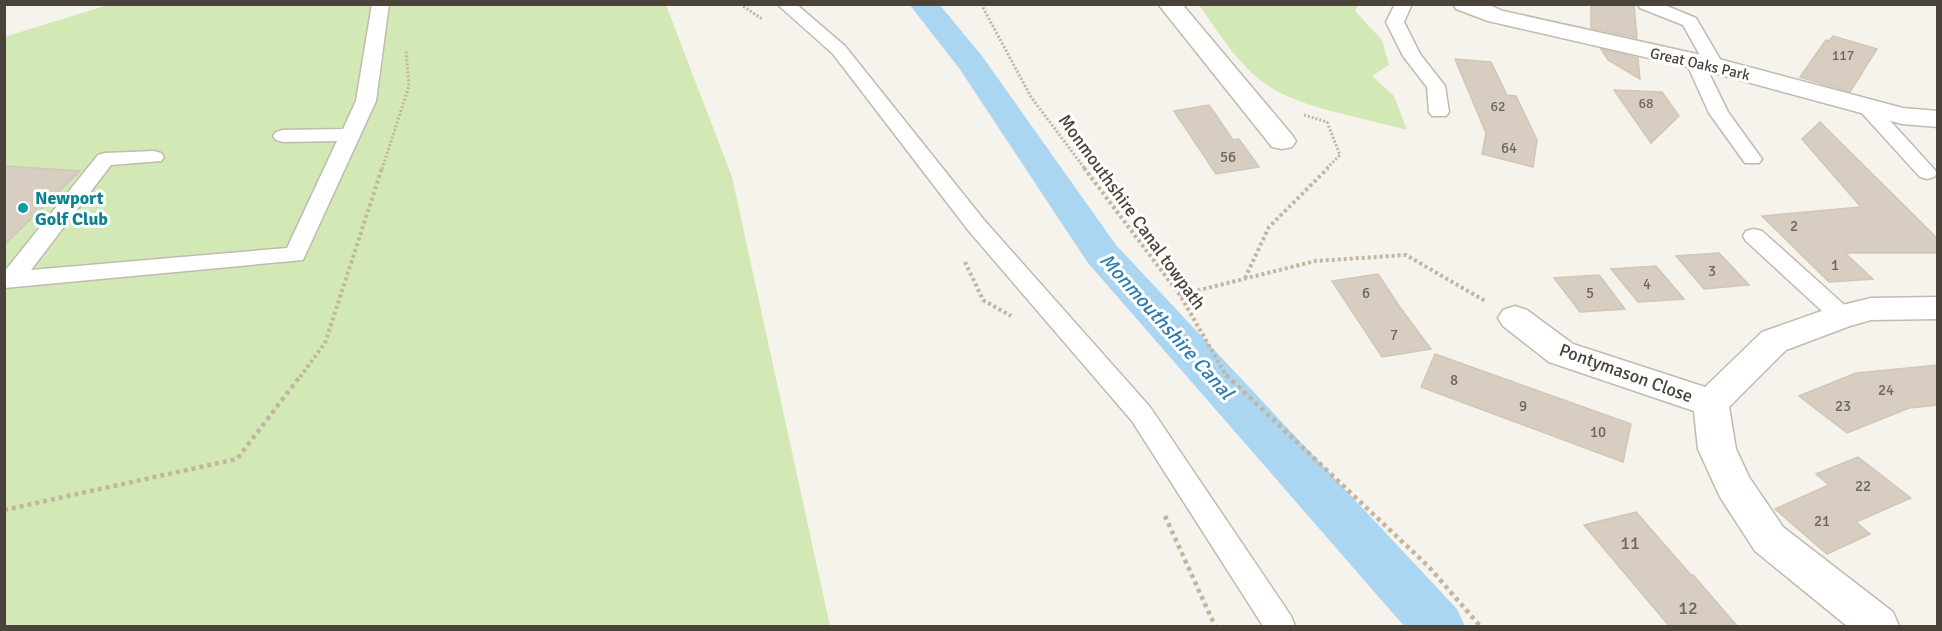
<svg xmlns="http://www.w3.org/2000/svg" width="1942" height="631" font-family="Signika,sans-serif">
	<rect width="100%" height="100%" fill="#f6f2ec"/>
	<g fill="#d3e9b5">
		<path d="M111,4L666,5L732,177L830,626H5L4,37Z"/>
		<path d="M1199,5H1358L1355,11L1382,40L1389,65L1372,76L1394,96L1407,130C1368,119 1299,108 1267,85C1238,65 1219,33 1199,5Z"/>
	</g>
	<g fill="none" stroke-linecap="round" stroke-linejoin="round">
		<path fill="#aad6f1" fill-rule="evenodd" d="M909,4H939L982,56L1116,245L1457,609L1465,626H1404L1088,263L959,68Z"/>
	</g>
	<g fill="#d7cec1" stroke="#d2c6b4" stroke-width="1.5">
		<path d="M1591,4H1634L1637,38L1591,28Z"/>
		<path d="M1833,36L1877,49L1850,92L1800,77L1826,40L1829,41Z"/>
		<path d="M1601,49L1638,58L1640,79L1608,60Z"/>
		<path d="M1455,59L1491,62L1507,95L1516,96L1537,140L1533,167L1482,154L1486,133Z"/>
		<path d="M1614,90L1662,92L1679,116L1651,143Z"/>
		<path d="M1209,105L1233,140L1239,139L1259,167L1216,174L1174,111Z"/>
		<path d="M1820,122L1938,239V253H1845L1873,279L1829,282L1762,216L1861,207L1802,139Z"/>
		<path d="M4,166L80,171L4,245Z"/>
		<path d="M1719,253L1749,285L1704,289L1676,256Z"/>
		<path d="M1656,266L1684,299L1638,302L1611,269Z"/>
		<path d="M1378,274L1399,306L1431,349L1382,357L1332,281Z"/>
		<path d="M1599,275L1625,309L1580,312L1554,278Z"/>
		<path d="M1435,354L1631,424L1623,462L1421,387Z"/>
		<path d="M1938,365V405L1909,408L1847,433L1799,396L1856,373Z"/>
		<path d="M1858,457L1911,498L1856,522L1870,534L1827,554L1775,509L1829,485L1816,474Z"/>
		<path d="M1636,512L1691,575H1693L1738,627H1670L1584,525Z"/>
	</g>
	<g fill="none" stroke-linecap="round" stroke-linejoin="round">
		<g stroke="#c1baae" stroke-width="3">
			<g id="lane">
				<path d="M372,4H389L376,101L303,260L4,288V272L98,155L105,153L154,151L161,153L164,157L161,161L111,165L31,270L287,248L337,141L283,142L276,140L273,136L276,132L283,130L343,129L356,101Z"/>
				<path d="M777,4H796L845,46L984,220L1150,407L1291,616L1295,626H1263L1132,421L968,230L833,54Z"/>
				<path d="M1395,4H1412L1404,22L1420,54L1445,86L1449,112L1446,116H1432L1429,112L1427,87L1403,56L1386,22Z"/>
				<path d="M1638,4H1662L1696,18L1724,66L1721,70L1715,71L1706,67L1728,112L1762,159L1759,163H1745L1709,113L1686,62L1689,58L1695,57L1702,59L1683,25L1640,8Z"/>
				<path d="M1866,100L1873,102L1934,169L1937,173L1934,177L1927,179L1920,177L1859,110L1856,106L1859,102Z"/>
				<path d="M1754,229L1762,231L1850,310L1854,316L1850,322L1842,324L1834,322L1746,241L1743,236L1746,231Z"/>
			</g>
		</g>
		<g stroke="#c1baae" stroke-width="3">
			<g id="street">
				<path d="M1158,4H1182L1292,135L1296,141L1292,147L1282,149L1272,147Z"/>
				<path d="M1453,4H1487L1503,11L1715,58L1903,108L1938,111V127L1902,124L1710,72L1488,21L1456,9Z"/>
				<path d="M1938,297V319L1871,320L1850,326L1786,350L1729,407L1736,449L1749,477L1783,527L1893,612L1899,626H1847L1755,551L1720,497L1698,449L1694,411L1549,362L1503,326L1498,318L1503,310L1515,306L1527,310L1573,344L1705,387L1762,332L1830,308L1871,298Z"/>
			</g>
		</g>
		<g stroke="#c3b59f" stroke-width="3" stroke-dasharray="2 2" stroke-linecap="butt">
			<path d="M740,4L762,19"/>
			<path d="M981,4L1031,97L1085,169"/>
			<path d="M1304,115L1327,122L1340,155L1326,169"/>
			<path d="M382,169L409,86L406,50"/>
		</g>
		<g stroke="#c3b59f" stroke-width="4" stroke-dasharray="3 3" stroke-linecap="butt">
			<path d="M1084,168L1180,295L1227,377"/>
			<path d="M965,262L983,300L1011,316"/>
			<path d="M1245,278L1269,227L1328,168"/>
			<path d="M1180,295L1315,261L1406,255L1485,301"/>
			<path d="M300,377L325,343L382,168"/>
		</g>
		<g stroke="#c3b59f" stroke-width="4.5" stroke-dasharray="4 4" stroke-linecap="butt">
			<path d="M1226,375L1429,567L1480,626"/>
			<path d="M4,510L237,459L301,375"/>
			<path d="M1165,516L1215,626"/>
		</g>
		<use href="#lane" fill="#fff" fill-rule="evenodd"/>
		<use href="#street" fill="#fff" fill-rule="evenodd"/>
	</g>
	<circle fill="#0f9aa8" stroke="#fff" stroke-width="2" cx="23" cy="208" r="6"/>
	<g text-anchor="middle" stroke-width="6" stroke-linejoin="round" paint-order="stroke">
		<g font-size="14" fill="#6d665b">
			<text x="1843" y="60">117</text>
			<text x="1646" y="108">68</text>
			<text x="1498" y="111">62</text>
		</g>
		<g font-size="15" fill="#4a4339" stroke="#fff">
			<text transform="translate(1700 64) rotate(13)" y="5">Great Oaks Park</text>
		</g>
		<g font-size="15" fill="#6d665b">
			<text x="1509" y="153">64</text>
			<text x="1228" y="162">56</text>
			<text x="1794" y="231">2</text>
			<text x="1835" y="270">1</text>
			<text x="1712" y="276">3</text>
			<text x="1647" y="289">4</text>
			<text x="1366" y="298">6</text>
			<text x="1590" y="298">5</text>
			<text x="1394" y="340">7</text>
			<text x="1454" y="385">8</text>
			<text x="1886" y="395">24</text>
			<text x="1523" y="411">9</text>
			<text x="1843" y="411">23</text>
			<text x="1598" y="437">10</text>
			<text x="1863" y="491">22</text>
			<text x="1822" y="526">21</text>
		</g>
		<g font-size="18" font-weight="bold" fill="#0d838f" stroke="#fff" text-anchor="start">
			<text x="35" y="204">Newport<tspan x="35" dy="21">Golf Club</tspan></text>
		</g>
		<g font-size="18" fill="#4a4339" stroke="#fff">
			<text transform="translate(1132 212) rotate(54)" y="6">Monmouthshire Canal towpath</text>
			<text transform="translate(1626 373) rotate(20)" y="6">Pontymason Close</text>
		</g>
		<g font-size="18" fill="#6d665b">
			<text x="1630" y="549">11</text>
			<text x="1688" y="614">12</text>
		</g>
		<g font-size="20" font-style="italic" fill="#2f7caf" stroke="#fff">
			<text transform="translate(1167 326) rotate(48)" y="7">Monmouthshire Canal</text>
		</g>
	</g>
	<rect width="1942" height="631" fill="none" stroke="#4a4339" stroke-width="12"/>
</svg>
